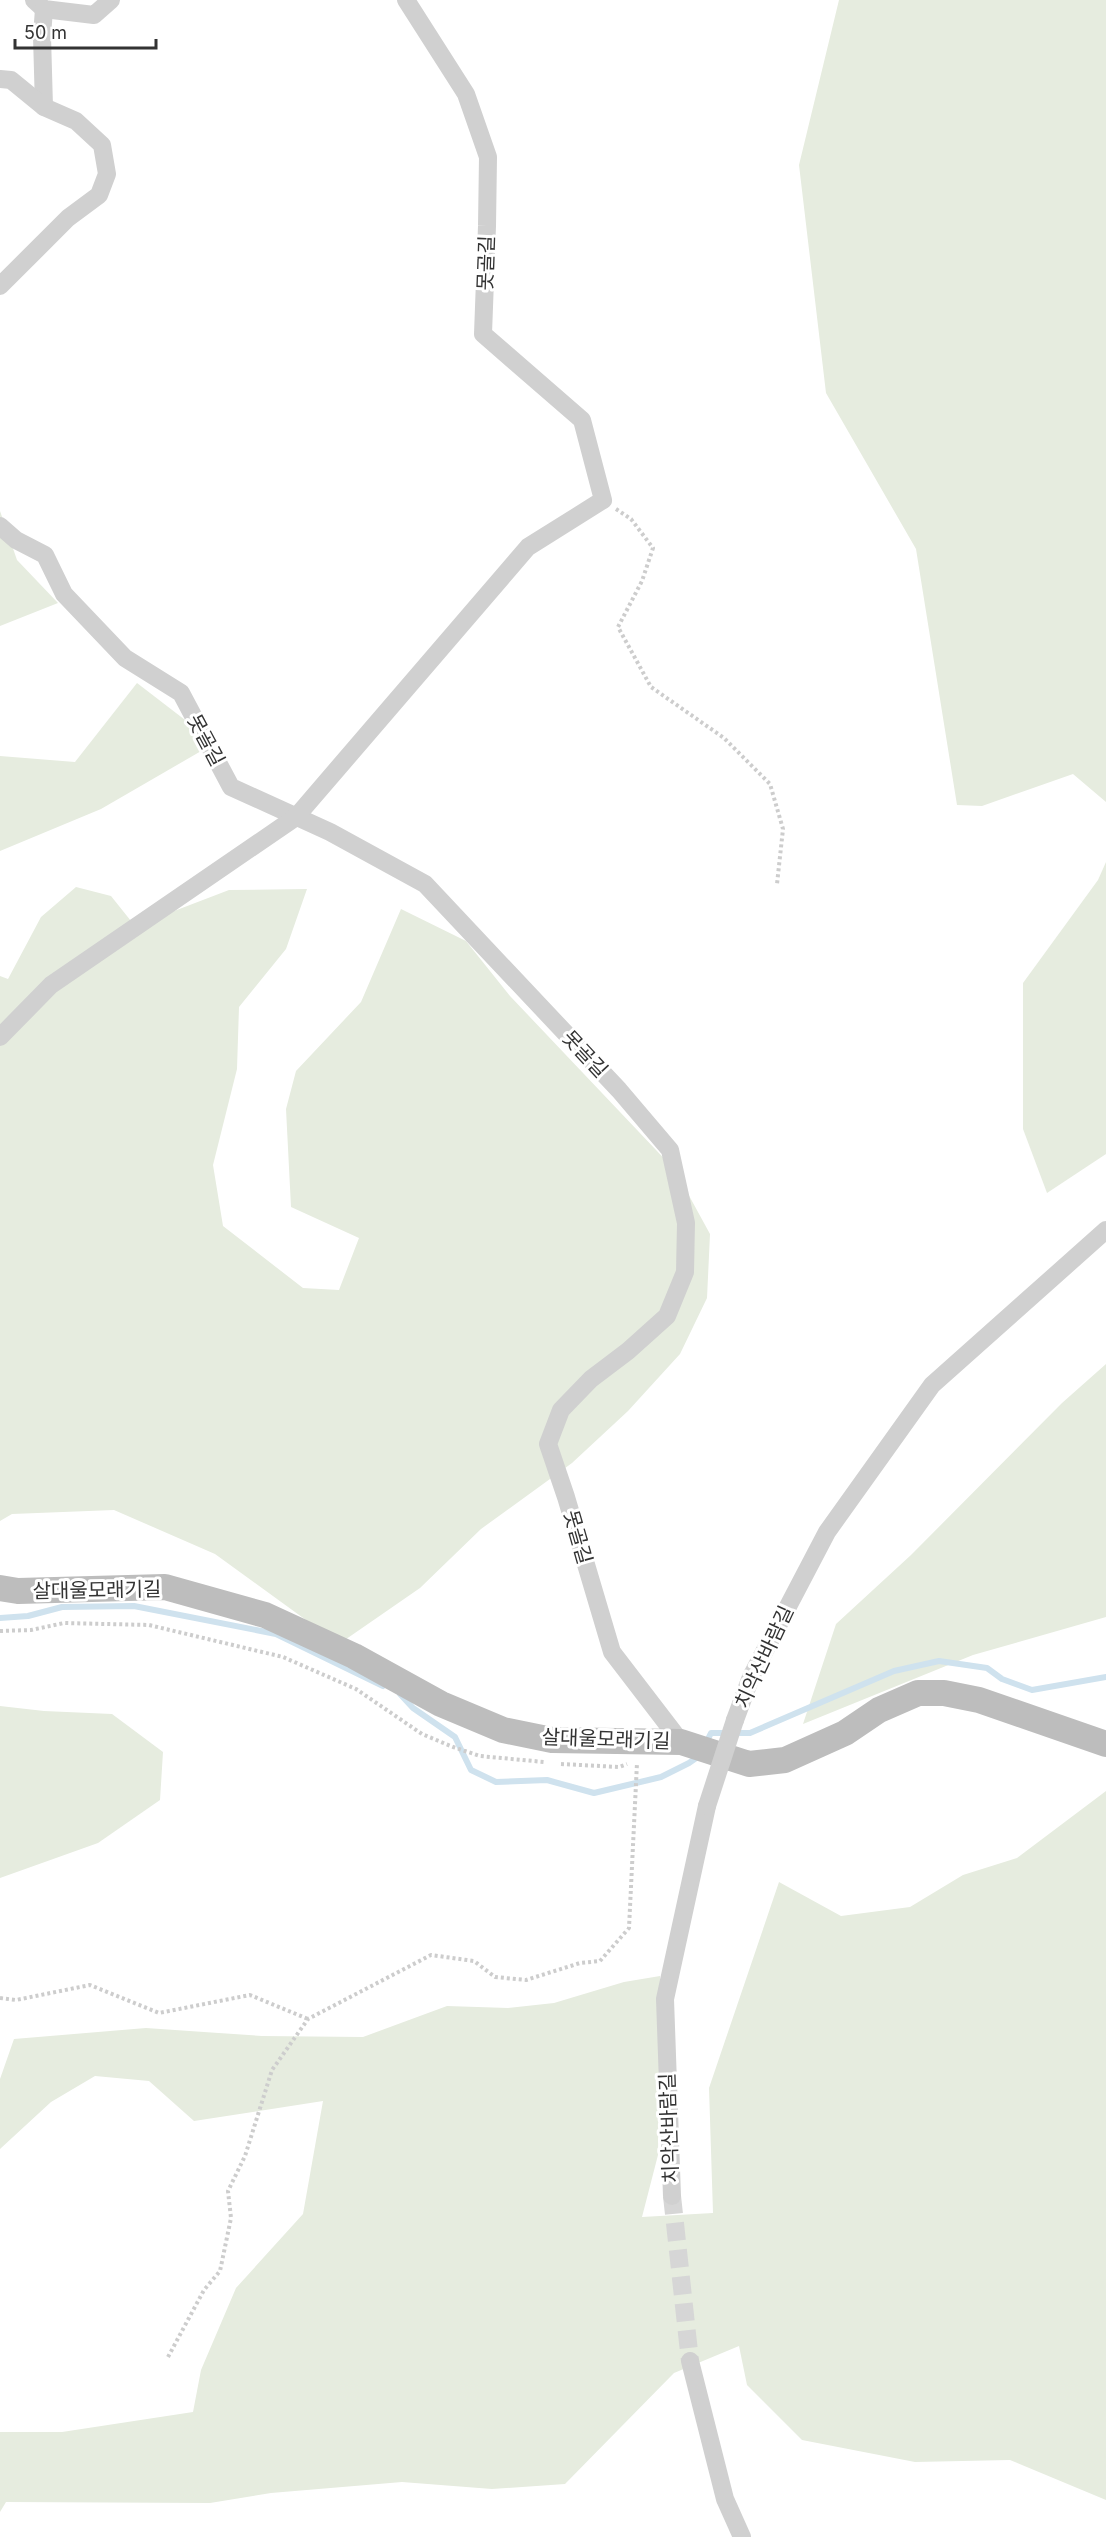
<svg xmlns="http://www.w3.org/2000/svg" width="1106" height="2537" font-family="Inter,'Noto Sans KR',sans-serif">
	<rect width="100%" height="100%" fill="#fff"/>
	<g fill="#e6ecdf">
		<path d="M839,0H1106V802L1073,774L982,806L957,805L916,549L826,393L799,165Z"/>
		<path d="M0,511L17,560L58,603L0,626Z"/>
		<path d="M137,683L215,743L101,809L0,851V756L75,762Z"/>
		<path d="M1106,862V1154L1047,1193L1023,1129V983L1098,880Z"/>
		<path d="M76,887L111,896L135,926L229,890L307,889L286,949L239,1007L237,1069L213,1165L223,1226L303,1288L339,1290L359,1238L291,1207L286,1109L296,1071L361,1002L401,909L466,941L510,996L675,1170L710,1234L707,1298L680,1354L628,1411L572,1463L481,1529L420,1588L339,1644L215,1554L114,1510L12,1514L0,1521V976L8,979L41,917Z"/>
		<path d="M1106,1364V1617L973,1655L803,1724L836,1624L911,1555L1062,1403Z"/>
		<path d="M0,1706L44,1711L112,1714L163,1752L160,1800L98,1843L0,1878Z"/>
		<path d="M1106,1791V2500L1010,2460L915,2462L802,2440L747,2385L739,2346L674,2373L565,2484L492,2489L402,2482L271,2493L210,2503L6,2502L0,2512V2432H62L193,2412L201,2370L236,2288L303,2214L323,2101L194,2121L149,2081L95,2076L51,2102L0,2149V2079L14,2039L146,2028L262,2036L363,2037L447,2006L508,2008L554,2003L624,1982L660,1976L658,2155L642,2217L713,2213L709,2088L779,1882L841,1916L910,1907L963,1875L1017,1858Z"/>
	</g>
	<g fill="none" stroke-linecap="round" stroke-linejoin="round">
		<g stroke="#cfe2ee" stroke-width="6">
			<path d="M0,1618L28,1616L62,1607L134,1606L276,1634L383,1686"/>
			<path d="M400,1694L413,1708L455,1737L471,1770L496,1782L547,1780L594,1793L661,1777L689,1763L699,1756"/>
			<path d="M705,1745L711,1733H750L894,1671L939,1661L987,1668L1002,1679L1032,1690L1106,1677"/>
		</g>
		<path stroke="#d6d6d6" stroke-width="18" stroke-dasharray="18 9" stroke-linecap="butt" d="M672,2196L690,2361"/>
		<g stroke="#cdcdcd" stroke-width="4" stroke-dasharray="3 3" stroke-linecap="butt">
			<path d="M616,509L631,519L653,548L642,581L618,627L651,687L724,738L770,784L783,829L777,884"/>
			<path d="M0,1631L31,1630L64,1623L149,1625L283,1657L356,1689L422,1734L453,1747L480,1756L544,1762"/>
			<path d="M561,1764L619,1767L627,1764"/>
			<path d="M0,1998L16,2000L90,1985L159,2013L250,1995L308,2019"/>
			<path d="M168,2357L204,2290L220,2271L231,2218L228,2191L245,2156L272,2070L308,2019L431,1955L474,1961L495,1977L526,1980L580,1963L600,1961L629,1928L637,1763"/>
		</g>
		<g stroke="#d0d0d0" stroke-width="18">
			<path d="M34,0L44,9L94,15L111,0"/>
			<path d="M44,9L42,36L44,107"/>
			<path d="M0,79L11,80L44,107L76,121L102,145L107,174L99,195L68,218L0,286"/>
			<path d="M0,526L16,540L45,555L64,594L125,658L181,693L231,787L330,832L425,884L619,1090L670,1150L686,1223L685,1272L667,1316L628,1351L591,1379L561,1410L548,1444L566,1497L612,1652L681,1742"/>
			<path d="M0,1037L51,985L296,817L528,547L603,500L582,420L483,334L487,226L488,157L466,94L406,0"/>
			<path d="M735,1720L751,1677L827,1532L932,1385L1106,1230"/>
			<path d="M672,2196L665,1999L707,1806"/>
			<path d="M690,2361L725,2499L742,2537"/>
		</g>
		<path stroke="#bdbdbd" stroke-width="26" d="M0,1588L18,1591L165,1587L265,1615L354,1656L441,1704L503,1730L552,1740L681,1742L749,1764L785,1760L845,1733L879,1710L918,1693H944L979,1700L1106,1744"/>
		<path stroke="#d0d0d0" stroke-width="18" d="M707,1806L735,1720"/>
	</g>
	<g text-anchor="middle" stroke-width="6" stroke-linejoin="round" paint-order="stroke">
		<g font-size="20" fill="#333" stroke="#fff">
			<text transform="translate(486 263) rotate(-88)" y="7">못골길</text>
			<text transform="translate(206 740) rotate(62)" y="7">못골길</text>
			<text transform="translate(585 1054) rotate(47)" y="7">못골길</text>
			<text transform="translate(578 1537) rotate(74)" y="7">못골길</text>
			<text transform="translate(97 1590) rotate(-1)" y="7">살대울모래기길</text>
			<text transform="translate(764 1657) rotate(-65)" y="7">치악산바람길</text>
			<text transform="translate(606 1739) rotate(2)" y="7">살대울모래기길</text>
			<text transform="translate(669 2128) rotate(-92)" y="7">치악산바람길</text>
		</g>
	</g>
	<path d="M15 39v9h141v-9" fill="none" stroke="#333333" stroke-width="3"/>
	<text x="24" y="39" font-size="18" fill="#333333" stroke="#ffffff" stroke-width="4.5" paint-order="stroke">50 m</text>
</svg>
